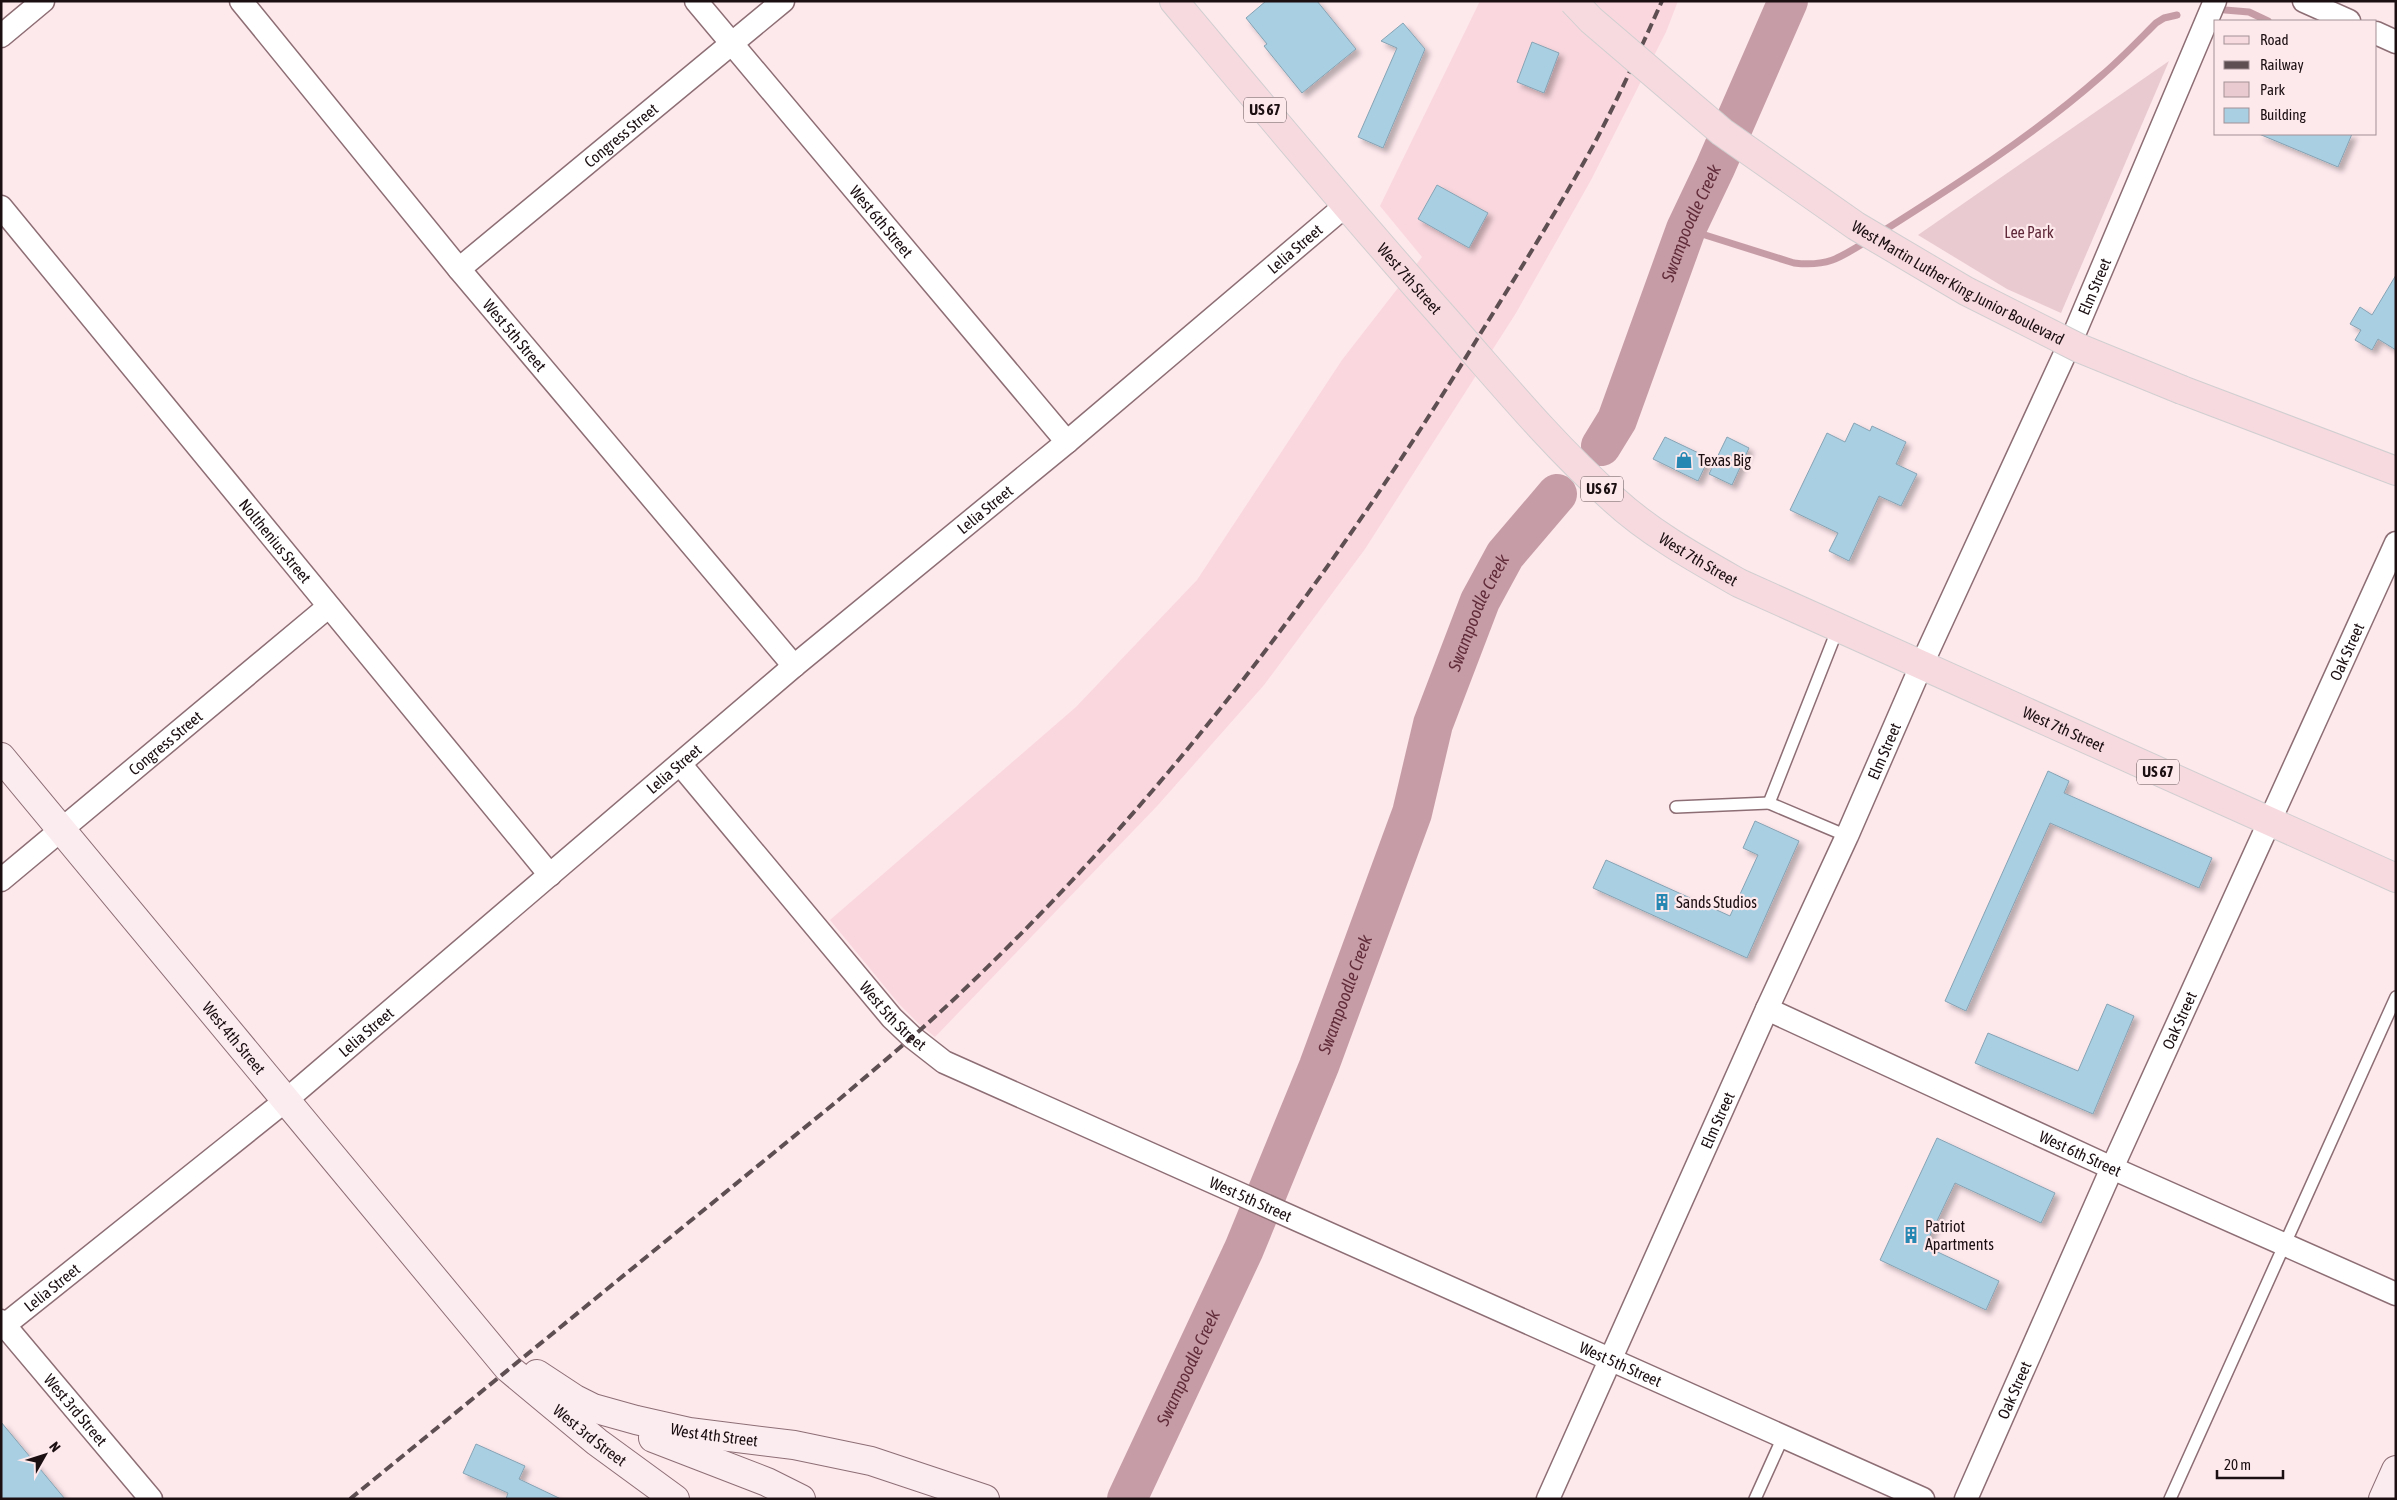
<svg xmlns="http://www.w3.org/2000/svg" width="2397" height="1500" font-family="'Asap Condensed',sans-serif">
	<defs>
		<filter id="shadow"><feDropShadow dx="4.5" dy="4.5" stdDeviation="2.5" flood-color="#0004"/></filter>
	</defs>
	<rect width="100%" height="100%" fill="#fde8ec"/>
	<path fill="#fad7de" d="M1480,1H1678L1666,32L1591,180L1516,313L1365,549L1264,685L1158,805L935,1037L919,1024L899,1004L830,920L1076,707L1197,580L1342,360L1422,257L1380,206Z"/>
	<path fill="#e8cad0" d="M2169,61L2061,313L2007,289L1918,235Z"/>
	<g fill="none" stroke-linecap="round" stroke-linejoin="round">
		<g stroke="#c69da6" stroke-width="7">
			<path d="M2225,10L2249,12L2268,21"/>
			<path d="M1686,229L1794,263C1827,267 1840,258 1867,241"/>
			<path d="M1880,233C1956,185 2034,135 2101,76C2120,60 2138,41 2156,23L2164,18L2177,15"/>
		</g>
		<g stroke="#c69da6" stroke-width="40">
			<path id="s1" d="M1601,446L1617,420L1686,229L1715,168L1788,1"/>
			<path id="s2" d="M1127,1499L1244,1249L1319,1066L1412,813L1433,724L1480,601L1505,555L1557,494"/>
		</g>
	</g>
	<g fill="#a9cfe3" stroke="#86a3b3" filter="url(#shadow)">
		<path d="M1266,1H1317L1356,49L1302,93L1264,46L1267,44L1246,18Z"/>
		<path d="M1403,23L1425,49L1383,148L1358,137L1397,48L1381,41Z"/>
		<path d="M1532,42L1559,53L1544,93L1517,82Z"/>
		<path d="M2259,134H2352L2338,167Z"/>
		<path d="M1437,185L1488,213L1469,248L1418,219Z"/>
		<path d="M2396,275V350L2378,339L2372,350L2355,340L2361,330L2350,324L2360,307L2372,315Z"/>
		<path d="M1854,423L1870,431L1872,426L1906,442L1896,464L1917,474L1901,506L1879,496L1849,561L1829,551L1838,533L1790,510L1827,433L1845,442Z"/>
		<path d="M1665,437L1709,458L1698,481L1653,459Z"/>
		<path d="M1727,437L1749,448L1732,485L1709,474Z"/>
		<path d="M2048,771L2069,781L2064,793L2212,858L2199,888L2050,823L1966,1011L1945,1001Z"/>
		<path d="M1755,821L1799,841L1747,958L1593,888L1606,860L1730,916L1758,855L1743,848Z"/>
		<path d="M2107,1004L2134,1016L2093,1114L1975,1063L1988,1033L2078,1071Z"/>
		<path d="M1937,1138L2055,1193L2041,1223L1955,1183L1925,1246L1999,1281L1986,1310L1880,1260Z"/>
		<path d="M1,1422L65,1499H1Z"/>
		<path d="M476,1444L525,1466L519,1479L561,1499H506L508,1493L463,1473Z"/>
	</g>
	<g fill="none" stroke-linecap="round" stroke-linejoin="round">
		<g stroke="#8d6e75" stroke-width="14">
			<g id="lane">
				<path d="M1838,628L1769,803L1847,836"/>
				<path d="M1676,807L1769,803"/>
				<path d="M1755,1499L1783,1437"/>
				<path d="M2170,1499L2396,997"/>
			</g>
		</g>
		<g stroke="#8d6e75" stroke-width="25">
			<g id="street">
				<path id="s3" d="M241,1L459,269L794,666"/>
				<path id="s4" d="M696,1L1067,442"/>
				<path d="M2304,1L2349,21"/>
				<path d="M2376,33L2396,42"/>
				<path d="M1,36L43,1"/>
				<path id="s5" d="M1,207L550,875"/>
				<path id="s6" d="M459,269L783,1"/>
				<path id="s7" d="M680,764L892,1018L912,1037L944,1062L1923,1499"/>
				<path id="s8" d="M1,880L328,607"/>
				<path id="s9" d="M1767,1009L2112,1168L2396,1294"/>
				<path id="s10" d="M1,1321L151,1499"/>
				<path id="s11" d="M1,1328L285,1101L794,666L1067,442L1345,206"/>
				<path id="s12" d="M1548,1499L1767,1009L1847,836L1921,666L2075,332L2215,1"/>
				<path id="s13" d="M1966,1499L2112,1168L2396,543"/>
			</g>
		</g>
		<g stroke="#8d6e75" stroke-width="30">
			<g id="secondary">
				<path id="s14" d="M1,757L508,1368L597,1442L675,1499"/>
				<path id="s15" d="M537,1374L575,1399L593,1408L636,1420L689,1432L794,1445L871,1461L985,1499"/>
				<path d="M653,1438L767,1482L801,1499"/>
				<path d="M2383,1499L2396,1470"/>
			</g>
		</g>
		<g stroke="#d1cfd0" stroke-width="30">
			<g id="primary">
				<path id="s16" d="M1174,1C1262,106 1349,211 1440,313C1496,376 1550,443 1613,499C1650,533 1695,558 1739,583L2396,878"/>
				<path d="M2182,390L2396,471"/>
			</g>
		</g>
		<use href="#lane" stroke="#fff" stroke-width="11"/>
		<use href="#street" stroke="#fff" stroke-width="22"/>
		<use href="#secondary" stroke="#fbecf0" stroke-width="28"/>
		<use href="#primary" stroke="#f7dae0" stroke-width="28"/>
		<path stroke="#5e4f53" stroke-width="4" stroke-dasharray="10 5" stroke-linecap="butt" d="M350,1499L836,1102C882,1063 929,1024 972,982C1172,790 1338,568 1482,331C1520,270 1558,209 1593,146C1618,99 1640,50 1662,1"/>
		<g stroke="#d1cfd0" stroke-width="30" stroke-linecap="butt">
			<g id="primary-bridge">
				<path id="s17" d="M1573,1L1591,20L1722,132L1856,226L1966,291L2079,348L2182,390"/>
			</g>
		</g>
		<use href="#primary-bridge" stroke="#f7dae0" stroke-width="28"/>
	</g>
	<defs>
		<g id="shop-bare" transform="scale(1.35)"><path d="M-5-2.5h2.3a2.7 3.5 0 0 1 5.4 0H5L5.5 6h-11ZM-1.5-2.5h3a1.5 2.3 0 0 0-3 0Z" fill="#2688b2" stroke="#fde8ec" stroke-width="2.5" paint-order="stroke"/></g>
		<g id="building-bare" transform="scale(1.35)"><path d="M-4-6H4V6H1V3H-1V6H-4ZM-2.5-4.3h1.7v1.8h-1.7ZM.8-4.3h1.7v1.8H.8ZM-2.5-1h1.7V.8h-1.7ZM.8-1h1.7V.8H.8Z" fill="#2688b2" stroke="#fde8ec" stroke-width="2.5" paint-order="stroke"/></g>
	</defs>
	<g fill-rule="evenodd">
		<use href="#shop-bare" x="1684" y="460"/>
		<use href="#building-bare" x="1662" y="902"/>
		<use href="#building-bare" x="1911" y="1235"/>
	</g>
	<g text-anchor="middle" stroke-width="4.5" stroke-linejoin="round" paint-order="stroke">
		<g fill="#fde8ec" stroke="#5f5053" stroke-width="1">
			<rect x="1244" y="97.5" width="42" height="25" rx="4"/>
			<rect x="1581" y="476.5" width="42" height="25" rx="4"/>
			<rect x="2137" y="759.5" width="42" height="25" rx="4"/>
		</g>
		<g font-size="15" font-weight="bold" fill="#1b0f12">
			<text x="1265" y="115">US 67</text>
			<text x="1602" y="494">US 67</text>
			<text x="2158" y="777">US 67</text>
		</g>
		<g font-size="16" fill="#1b0f12" stroke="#fde8ec">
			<text dy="6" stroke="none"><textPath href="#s6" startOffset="210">Congress Street</textPath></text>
			<text dy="6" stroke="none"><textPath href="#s4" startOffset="288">West 6th Street</textPath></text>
			<text dy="6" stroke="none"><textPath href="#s11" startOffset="1685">Lelia Street</textPath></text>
			<text dy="6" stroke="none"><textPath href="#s16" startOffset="364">West 7th Street</textPath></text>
			<text dy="6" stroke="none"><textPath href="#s17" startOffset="479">West Martin Luther King Junior Boulevard</textPath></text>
			<text dy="6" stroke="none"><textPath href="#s12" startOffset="1330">Elm Street</textPath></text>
			<text dy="6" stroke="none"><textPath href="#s3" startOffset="432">West 5th Street</textPath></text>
			<text dy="6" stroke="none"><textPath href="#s11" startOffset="1280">Lelia Street</textPath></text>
			<text dy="6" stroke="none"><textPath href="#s5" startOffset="432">Nolthenius Street</textPath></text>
			<text dy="6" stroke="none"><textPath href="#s16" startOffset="769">West 7th Street</textPath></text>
			<text dy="6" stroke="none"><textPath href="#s13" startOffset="929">Oak Street</textPath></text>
			<text dy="6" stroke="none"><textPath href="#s16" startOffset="1172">West 7th Street</textPath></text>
			<text dy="6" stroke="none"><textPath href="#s8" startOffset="214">Congress Street</textPath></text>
			<text dy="6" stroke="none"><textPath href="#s12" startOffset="820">Elm Street</textPath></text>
			<text dy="6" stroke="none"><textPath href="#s11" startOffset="875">Lelia Street</textPath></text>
			<text dy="6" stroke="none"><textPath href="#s7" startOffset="330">West 5th Street</textPath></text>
			<text dy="6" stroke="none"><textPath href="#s13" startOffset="524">Oak Street</textPath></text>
			<text dy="6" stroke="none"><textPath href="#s11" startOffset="470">Lelia Street</textPath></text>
			<text dy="6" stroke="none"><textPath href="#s14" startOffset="365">West 4th Street</textPath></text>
			<text dy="6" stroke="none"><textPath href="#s12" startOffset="415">Elm Street</textPath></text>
			<text dy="6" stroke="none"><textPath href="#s9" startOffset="345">West 6th Street</textPath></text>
			<text dy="6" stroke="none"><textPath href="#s7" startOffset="735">West 5th Street</textPath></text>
			<text dy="6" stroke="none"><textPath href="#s11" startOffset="65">Lelia Street</textPath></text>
			<text dy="6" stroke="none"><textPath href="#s7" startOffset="1140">West 5th Street</textPath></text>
			<text dy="6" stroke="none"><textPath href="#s13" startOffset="119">Oak Street</textPath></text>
			<text dy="6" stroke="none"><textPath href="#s10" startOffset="116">West 3rd Street</textPath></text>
			<text dy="6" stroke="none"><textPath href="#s15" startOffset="190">West 4th Street</textPath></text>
			<text dy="6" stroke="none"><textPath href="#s14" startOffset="900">West 3rd Street</textPath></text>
		</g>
		<g font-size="16" fill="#5f2939" stroke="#fde8ec">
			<text x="2029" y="238">Lee Park</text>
		</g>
		<g font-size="16" fill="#1b0f12" stroke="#fde8ec" text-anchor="start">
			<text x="1698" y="466">Texas Big</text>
			<text x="1676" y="908">Sands Studios</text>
			<text x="1925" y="1232">Patriot<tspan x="1925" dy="18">Apartments</tspan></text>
		</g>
		<g font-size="18" font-style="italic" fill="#622c3b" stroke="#fde8ec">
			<text dy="6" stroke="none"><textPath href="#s1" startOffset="241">Swampoodle Creek</textPath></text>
			<text dy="6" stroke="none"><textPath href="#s2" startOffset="955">Swampoodle Creek</textPath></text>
			<text dy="6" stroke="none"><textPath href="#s2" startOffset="550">Swampoodle Creek</textPath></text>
			<text dy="6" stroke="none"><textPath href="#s2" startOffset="145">Swampoodle Creek</textPath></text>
		</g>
	</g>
	<rect width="2397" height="1500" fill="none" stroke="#1b0f12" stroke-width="5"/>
	<rect x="2214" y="20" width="162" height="115" fill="#fde8ec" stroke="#a39195"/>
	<rect x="2224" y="36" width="25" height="8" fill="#f7dae0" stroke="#a39195"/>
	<text x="2260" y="45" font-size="15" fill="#1b0f12">Road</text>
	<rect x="2224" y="61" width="25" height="8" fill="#5e4f53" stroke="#a39195"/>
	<text x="2260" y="70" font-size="15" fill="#1b0f12">Railway</text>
	<rect x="2224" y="82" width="25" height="15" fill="#e8cad0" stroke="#a39195"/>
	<text x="2260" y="95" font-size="15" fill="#1b0f12">Park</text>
	<rect x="2224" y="108" width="25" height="15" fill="#a9cfe3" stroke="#a39195"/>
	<text x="2260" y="120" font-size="15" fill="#1b0f12">Building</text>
	<g transform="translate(45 1455) rotate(51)" stroke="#fde8ec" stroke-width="4" paint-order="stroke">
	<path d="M0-4L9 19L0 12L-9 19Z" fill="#1b0f12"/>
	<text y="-8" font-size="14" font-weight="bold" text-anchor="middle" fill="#1b0f12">N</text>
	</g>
	<path d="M2217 1470v8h66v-8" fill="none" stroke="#1b0f12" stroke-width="2.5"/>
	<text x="2224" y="1470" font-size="15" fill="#1b0f12" stroke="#fde8ec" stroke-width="4" paint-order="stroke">20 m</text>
</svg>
